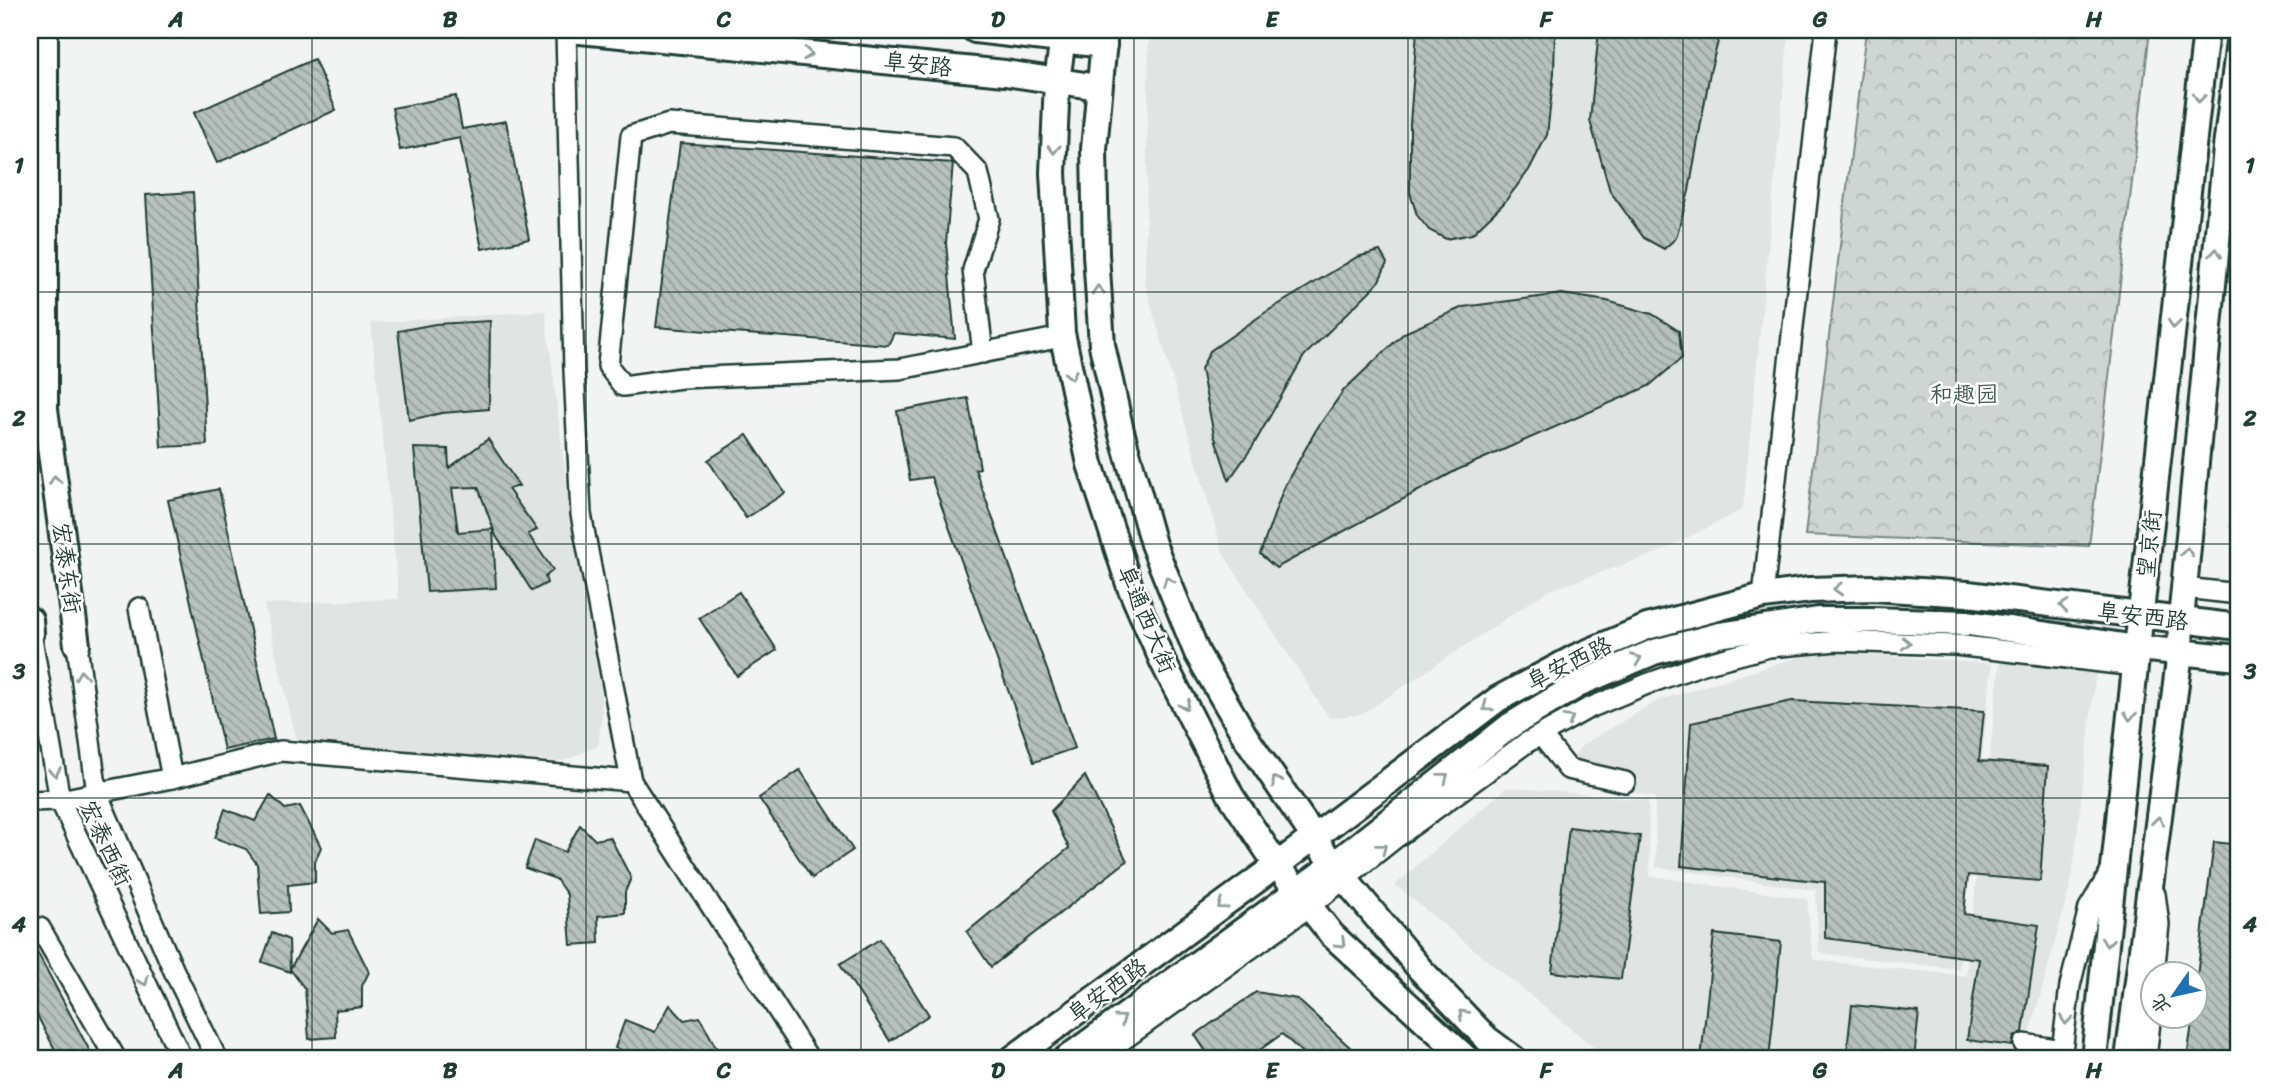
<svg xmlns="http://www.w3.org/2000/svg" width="2269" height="1089" font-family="Sriracha,'LXGW WenKai TC',sans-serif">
	<defs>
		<pattern id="park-crowns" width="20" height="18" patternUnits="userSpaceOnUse" patternTransform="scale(1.75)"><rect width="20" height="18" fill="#ced5d3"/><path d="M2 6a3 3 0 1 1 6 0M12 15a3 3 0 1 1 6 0" fill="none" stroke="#b0b8b6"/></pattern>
		<pattern id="building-back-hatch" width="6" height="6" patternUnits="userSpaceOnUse" patternTransform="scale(1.75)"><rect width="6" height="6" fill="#b7c1bd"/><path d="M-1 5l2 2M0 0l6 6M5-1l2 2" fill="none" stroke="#949e9a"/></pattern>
	</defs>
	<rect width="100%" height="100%" fill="#f2f3f3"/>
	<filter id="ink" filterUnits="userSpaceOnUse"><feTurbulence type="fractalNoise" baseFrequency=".0143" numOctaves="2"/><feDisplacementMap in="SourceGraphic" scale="14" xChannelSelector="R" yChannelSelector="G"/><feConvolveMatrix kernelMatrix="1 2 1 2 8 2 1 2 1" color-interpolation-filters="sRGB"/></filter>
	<g filter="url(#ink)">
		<g fill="#e0e4e3">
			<path d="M1149,30H1789L1743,509L1660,552L1547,591L1362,714L1329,718L1223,553L1145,284Z"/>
			<path d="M545,311L574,544L600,678L602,712L598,746L563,761L298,746L264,604L399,599L371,323Z"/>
			<path d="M2239,421V530L2228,528Z"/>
			<path d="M1820,651L1992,664L1959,969L1819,953L1816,890L1656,867L1655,797L1561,775L1581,746L1659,700Z"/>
			<path d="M2000,661L2096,670L2072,879L2023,1059H1608L1395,885L1507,787L1648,800L1650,876L1807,899L1813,960L1966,976Z"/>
		</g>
		<path fill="url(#park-crowns)" stroke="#768984" stroke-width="2" d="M1866,30H2150L2089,546L1805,535Z"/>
		<g fill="url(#building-back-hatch)" stroke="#1f3d34" stroke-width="2">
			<path d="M1417,30H1555L1554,73L1547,135L1529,170L1504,203L1472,234L1446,239L1429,230L1417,215L1410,193V124Z"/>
			<path d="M1599,30H1721L1710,72L1689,191L1676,238L1664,249L1644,238L1610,191L1590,121Z"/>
			<path d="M314,59L336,110L217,163L194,113Z"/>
			<path d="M456,96L462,129L506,121L529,239L482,249L460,138L400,150L392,108Z"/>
			<path d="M680,143L953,163L946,243L955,339L894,333L888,345L656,327Z"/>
			<path d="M193,192L207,445L161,447L146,195Z"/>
			<path d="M1380,251L1387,263L1378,283L1304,356L1253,446L1229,480L1214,435L1201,369L1210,351L1266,312L1357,257Z"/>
			<path d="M1562,294L1607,301L1652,314L1679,331L1682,358L1649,386L1457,470L1276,568L1260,554L1284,487L1316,430L1344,390L1404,333L1463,307Z"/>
			<path d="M490,321L489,409L442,413L409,420L398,331L435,324Z"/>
			<path d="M968,398L980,468L975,469L1075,748L1034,762L931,477L910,480L897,411Z"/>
			<path d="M747,435L785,493L746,518L708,460Z"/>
			<path d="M488,439L519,486L508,489L537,530L528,534L553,570L545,577L547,583L532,591L496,536L478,487L452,488L458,532L493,529L496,588L427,592L414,448L448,449L449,468Z"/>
			<path d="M219,489L274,739L224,750L168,500Z"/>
			<path d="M739,592L777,650L737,676L699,618Z"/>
			<path d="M1792,701L1984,711L1979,761L2048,766L2040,881L1968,875L1964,914L2039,925L2023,1032L2014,1037L2012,1046L1967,1040L1979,959L1825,938V882L1681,866L1691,723Z"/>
			<path d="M800,770L853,850L812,878L759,798Z"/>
			<path d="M1085,776L1127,861L991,967L967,932L1069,848L1051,811Z"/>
			<path d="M270,795L285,809L300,806L321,847L315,862V882L288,885L289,912L261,914L257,864L246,849L215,838L225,809L255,821Z"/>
			<path d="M580,825L595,840L610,837L631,878L625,892V913L598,916L599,943L571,945L567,895L556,879L525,868L535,840L565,852Z"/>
			<path d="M1569,827L1640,836L1621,979L1552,972Z"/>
			<path d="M2214,842L2239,845V1024L2237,1041L2239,1059H2194L2188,1051L2193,1016H2195V992Z"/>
			<path d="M318,919L332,933L348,930L369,972L362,986V1007L335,1010L336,1037L309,1039L305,989L290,969Z"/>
			<path d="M272,933L289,940L290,972L262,962Z"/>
			<path d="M1714,934L1781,942L1769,1059H1701Z"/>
			<path d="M880,939L929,1015L890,1041L840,964Z"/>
			<path d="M34,946L94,1059H60L30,1002V947Z"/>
			<path d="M1256,992L1297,999L1363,1059H1309L1282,1034L1247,1059H1211L1195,1035Z"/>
			<path d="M670,1005L684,1020L700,1017L722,1059H645L615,1048L625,1020L655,1032Z"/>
			<path d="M1852,1005L1919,1012L1914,1059H1846Z"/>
		</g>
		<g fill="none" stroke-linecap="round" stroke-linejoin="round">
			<g stroke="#1f3d34" stroke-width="24">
				<g id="minor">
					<path d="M566,30L574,370L581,514L631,781"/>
					<path d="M983,353L973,270L989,219L978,172L954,147L669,124L631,136L608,366L623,386L681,378L900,369L1062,337"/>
					<path d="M2184,588L2239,594"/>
					<path d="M1763,596L1826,30"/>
					<path d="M139,608L172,778"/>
					<path d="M31,633L60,800L182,1059"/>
					<path d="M77,645L97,793L174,971L217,1059"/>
					<path d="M1541,735L1568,769L1625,782"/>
					<path d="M30,801L60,800L172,778L281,751L631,781L809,1059"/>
					<path d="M30,935L40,928L116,1059"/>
					<path d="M2154,974L2159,924L2155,894"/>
					<path d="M2024,1044L2062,1050"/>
					<path d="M1096,1059L1310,906L1394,839L1526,743L1587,709L1647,684L1700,665L1769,647L1837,641L1955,645L2135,666"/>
					<path d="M2061,1059L2070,986L2089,908L2112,870"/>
					<path d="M2146,1059L2154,984"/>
				</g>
			</g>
			<g stroke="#1f3d34" stroke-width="30">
				<g id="major">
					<path d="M45,30V409L77,645"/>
					<path d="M570,30L1005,73L1098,87"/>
					<path d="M975,30L1104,45"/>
					<path d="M1064,30L1057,81L1053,173L1062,333L1090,464L1130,587L1163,662L1231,796L1277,865L1332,935L1467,1059"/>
					<path d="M1105,30L1094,149L1096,254L1102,345L1121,431L1153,544L1197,653L1245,736L1333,865L1420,969L1487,1039L1514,1059"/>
					<path d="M30,620L31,633"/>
					<path d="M1012,1059L1277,865L1498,699L1576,657L1647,627L1763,596L1810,590L1873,588L1968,594L2239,627"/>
					<path d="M1066,1059L1333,865L1511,725L1583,682L1654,652L1719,635L1818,620H1872L1968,623L2137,648L2239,658"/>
					<path d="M2094,1059L2137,648L2206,30"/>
					<path d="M2128,1059L2180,652L2181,620L2226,148L2239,42"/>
				</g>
			</g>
			<use href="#minor" stroke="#fff" stroke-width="19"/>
			<use href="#major" stroke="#fff" stroke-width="24"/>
		</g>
		<defs><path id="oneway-chevron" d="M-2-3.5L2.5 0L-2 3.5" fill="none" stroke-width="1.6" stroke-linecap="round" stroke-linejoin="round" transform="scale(1.75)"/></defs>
		<g stroke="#8f9e9a">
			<use href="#oneway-chevron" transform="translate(808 54) rotate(6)"/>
			<use href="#oneway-chevron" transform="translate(2199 98) rotate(96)"/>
			<use href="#oneway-chevron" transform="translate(1054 149) rotate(92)"/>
			<use href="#oneway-chevron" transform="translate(2216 253) rotate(-85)"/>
			<use href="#oneway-chevron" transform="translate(1098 290) rotate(-94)"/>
			<use href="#oneway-chevron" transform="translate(2174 324) rotate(96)"/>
			<use href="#oneway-chevron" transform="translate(1071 375) rotate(78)"/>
			<use href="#oneway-chevron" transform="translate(55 480) rotate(-98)"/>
			<use href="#oneway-chevron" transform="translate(2187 552) rotate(-85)"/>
			<use href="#oneway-chevron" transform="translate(1168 581) rotate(-112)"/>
			<use href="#oneway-chevron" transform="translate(1838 589) rotate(178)"/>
			<use href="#oneway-chevron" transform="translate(2064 606) rotate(-173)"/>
			<use href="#oneway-chevron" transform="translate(1906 643) rotate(2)"/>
			<use href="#oneway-chevron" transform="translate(1637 659) rotate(-23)"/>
			<use href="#oneway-chevron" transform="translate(81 675) rotate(-97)"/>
			<use href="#oneway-chevron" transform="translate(1185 705) rotate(63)"/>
			<use href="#oneway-chevron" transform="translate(1487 707) rotate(143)"/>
			<use href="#oneway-chevron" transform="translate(2130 716) rotate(96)"/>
			<use href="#oneway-chevron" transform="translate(1569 719) rotate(-29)"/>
			<use href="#oneway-chevron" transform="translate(55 772) rotate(80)"/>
			<use href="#oneway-chevron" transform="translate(1444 777) rotate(-38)"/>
			<use href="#oneway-chevron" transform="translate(1276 781) rotate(-124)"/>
			<use href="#oneway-chevron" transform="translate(2158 821) rotate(-83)"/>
			<use href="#oneway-chevron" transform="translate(1382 848) rotate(-38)"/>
			<use href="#oneway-chevron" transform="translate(1222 905) rotate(144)"/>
			<use href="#oneway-chevron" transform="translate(2107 942) rotate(96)"/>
			<use href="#oneway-chevron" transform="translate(1341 943) rotate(43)"/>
			<use href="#oneway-chevron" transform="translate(144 981) rotate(65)"/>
			<use href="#oneway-chevron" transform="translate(1463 1014) rotate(-134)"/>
			<use href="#oneway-chevron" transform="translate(1121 1019) rotate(-36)"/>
			<use href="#oneway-chevron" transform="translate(2066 1020) rotate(97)"/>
		</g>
	</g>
	<path fill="none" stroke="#1f3d34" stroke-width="2" stroke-opacity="0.55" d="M312,30V1059M586,30V1059M861,30V1059M1134,30V1059M1408,30V1059M1683,30V1059M1956,30V1059M30,292H2239M30,544H2239M30,798H2239"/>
	<g text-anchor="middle" stroke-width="5" stroke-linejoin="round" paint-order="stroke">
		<g font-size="23" fill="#1f3d34" stroke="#fff">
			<text transform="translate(918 64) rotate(6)" y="8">阜安路</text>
			<text transform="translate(2149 544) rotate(-84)" y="8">望京街</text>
			<text transform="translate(67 568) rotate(82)" y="8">宏泰东街</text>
			<text transform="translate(2143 616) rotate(7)" y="8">阜安西路</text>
			<text transform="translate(1147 619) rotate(67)" y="8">阜通西大街</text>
			<text transform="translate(1569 663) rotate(-26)" y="8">阜安西路</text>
			<text transform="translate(106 843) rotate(65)" y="8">宏泰西街</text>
			<text transform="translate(1107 990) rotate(-36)" y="8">阜安西路</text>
		</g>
		<g font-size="23" fill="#425b54" stroke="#fff">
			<text x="1964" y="402">和趣园</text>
		</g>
	</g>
	<rect width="2269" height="1089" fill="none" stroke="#fff" stroke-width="77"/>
	<g transform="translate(2174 995) rotate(236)"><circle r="33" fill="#ffffff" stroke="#a5b1ae" stroke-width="2"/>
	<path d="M0-5L12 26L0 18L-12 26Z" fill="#1f6fb2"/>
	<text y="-10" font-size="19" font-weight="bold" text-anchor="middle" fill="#1f3d34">北</text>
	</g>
	<rect x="38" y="38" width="2192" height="1012" fill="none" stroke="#1f3d34" stroke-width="2.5"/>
	<g font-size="23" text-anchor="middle" font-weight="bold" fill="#1f3d34">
		<text x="176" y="27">A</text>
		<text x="450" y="27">B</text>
		<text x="724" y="27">C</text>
		<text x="998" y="27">D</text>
		<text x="1272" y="27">E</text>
		<text x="1546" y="27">F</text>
		<text x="1820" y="27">G</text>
		<text x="2094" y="27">H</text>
		<text x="19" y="173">1</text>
		<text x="2250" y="173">1</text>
		<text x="19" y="426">2</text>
		<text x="2250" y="426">2</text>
		<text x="19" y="679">3</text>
		<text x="2250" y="679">3</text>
		<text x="19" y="932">4</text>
		<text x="2250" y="932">4</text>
		<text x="176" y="1078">A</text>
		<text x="450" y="1078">B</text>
		<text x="724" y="1078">C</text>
		<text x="998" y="1078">D</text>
		<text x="1272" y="1078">E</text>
		<text x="1546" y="1078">F</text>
		<text x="1820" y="1078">G</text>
		<text x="2094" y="1078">H</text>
	</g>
</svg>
